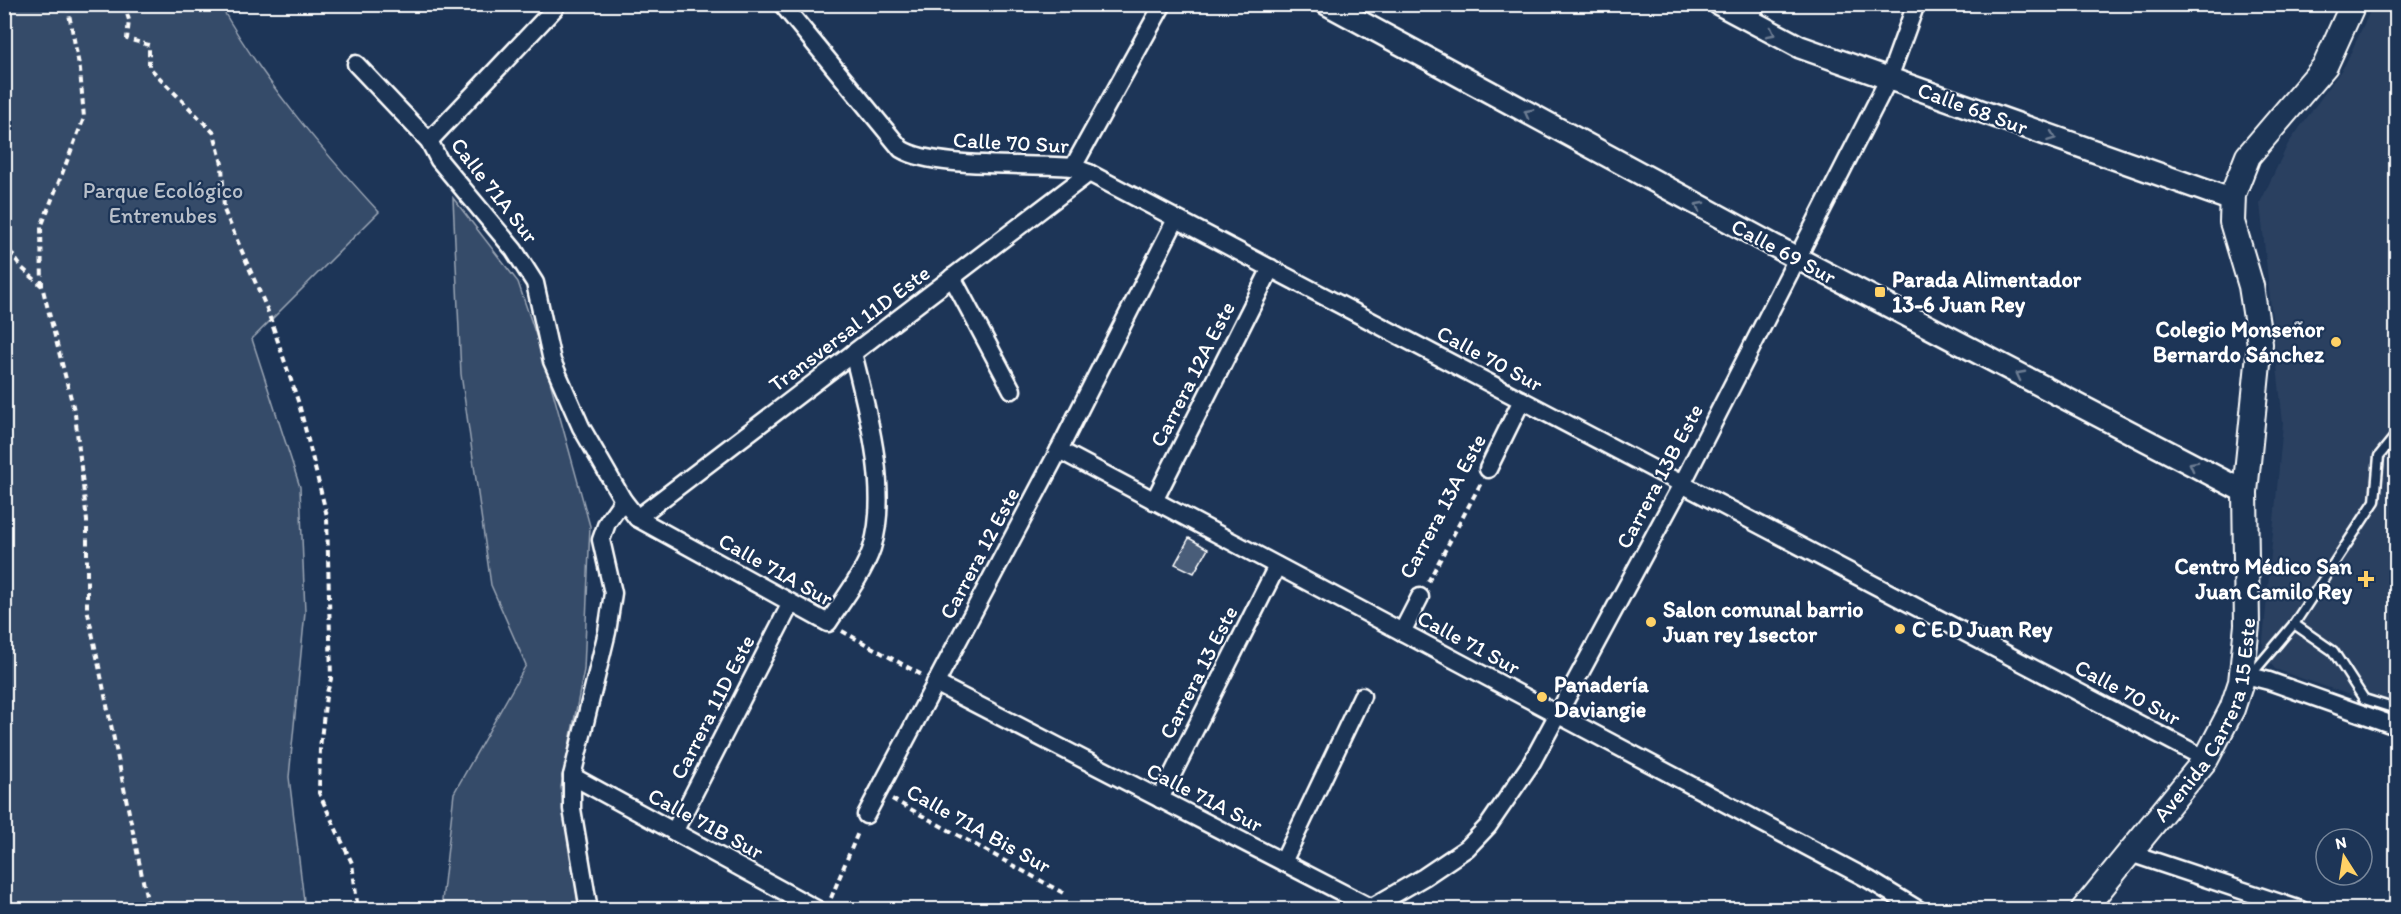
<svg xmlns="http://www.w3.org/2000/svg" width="2401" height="914" font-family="Itim,sans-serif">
	<rect width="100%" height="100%" fill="#1d3557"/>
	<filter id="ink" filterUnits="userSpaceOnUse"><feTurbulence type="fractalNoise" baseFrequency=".0167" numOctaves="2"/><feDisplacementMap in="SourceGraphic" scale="12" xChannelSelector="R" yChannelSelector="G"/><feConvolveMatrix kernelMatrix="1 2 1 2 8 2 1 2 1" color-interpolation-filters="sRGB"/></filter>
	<g filter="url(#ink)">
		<path fill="#2a4161" d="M2373,5H2396V711L2275,669L2262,653L2283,423L2260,203L2288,144L2345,65Z"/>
		<g fill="#364b69" stroke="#9aa5b4" stroke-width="1.5">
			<path d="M5,4L220,5C263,80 320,148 379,212L252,339L300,487L305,612L289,777L305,909H5Z"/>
			<path d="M453,198L518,282L543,356L590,526L584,670L561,787L579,909L441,910L454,793L526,665L491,585L461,374Z"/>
		</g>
		<path fill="#4a5d79" stroke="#fff" stroke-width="1.5" d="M1189,538L1208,549L1194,573L1175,564Z"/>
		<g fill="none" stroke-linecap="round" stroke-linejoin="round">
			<g stroke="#fff" stroke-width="13">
				<g id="service">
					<path d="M2294,624L2333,651L2364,699L2396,709"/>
					<path d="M2250,676L2294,624L2375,501L2379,456L2396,435"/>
				</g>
			</g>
			<g stroke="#fff" stroke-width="21">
				<g id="minor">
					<path d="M782,4L901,149C933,169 1031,163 1073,167L1089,173L2206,759"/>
					<path d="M1748,21L1757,4"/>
					<path d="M356,64L429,141L439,160L514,250L535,283L552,361L581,427L623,500L637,518L828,623C843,600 863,575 872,548C890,492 867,409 853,353"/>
					<path d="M429,141L555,8"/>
					<path d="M1073,167L1163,4"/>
					<path d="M952,277L1012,390"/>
					<path d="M1059,450L1868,879L1919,910"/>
					<path d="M1488,469L1522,400"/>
					<path d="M1154,501L1271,268"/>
					<path d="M637,518L1089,173"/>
					<path d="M1402,632L1420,597"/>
					<path d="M2242,674L2269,681L2396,726"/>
					<path d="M935,683L1376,910"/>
					<path d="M572,776L818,910"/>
					<path d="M1160,799L1277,566"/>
					<path d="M866,815L1059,450L1176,219"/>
					<path d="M674,832L791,603"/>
					<path d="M2130,853L2301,910"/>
					<path d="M1283,862L1362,696"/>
					<path d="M589,910L572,809V776L607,632L613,593L601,540L607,523L623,500"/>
					<path d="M1367,910L1424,877L1467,848L1488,826L1532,762L1682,484L1889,78L1916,4"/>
				</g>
			</g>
			<g stroke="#fff" stroke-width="26">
				<g id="tertiary">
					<path d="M1327,4L1795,257L2245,492"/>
					<path d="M1719,4L1800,47L2232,200"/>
				</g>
			</g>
			<g stroke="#fff" stroke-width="28">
				<g id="secondary">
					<path id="s1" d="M2083,910L2206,759L2232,709L2241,682L2247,625L2245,492L2260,344L2251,286L2232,222L2233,194L2248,156L2325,66L2353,4"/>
				</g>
			</g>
			<g stroke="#fff" stroke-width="4" stroke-dasharray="6 4.5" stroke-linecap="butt">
				<path d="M124,4L129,20L127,39L149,45V67L214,133L222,164L224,210L267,309L299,404L327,516L331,679L326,696L320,748L319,793L352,863L358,910"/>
				<path d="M4,243L22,268L42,286L75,414L87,521V608L149,910"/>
				<path d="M42,286L41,227L84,118L80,70L67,4"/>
				<path d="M1428,582L1481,483"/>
				<path d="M842,631L922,675"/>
				<path d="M892,799L1065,894"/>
				<path d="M831,898L859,830"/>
			</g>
			<use href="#service" stroke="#1d3557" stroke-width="8"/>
			<use href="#minor" stroke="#1d3557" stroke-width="16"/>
			<use href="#tertiary" stroke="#1d3557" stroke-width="21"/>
			<use href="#secondary" stroke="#1d3557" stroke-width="24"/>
		</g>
		<defs><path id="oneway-chevron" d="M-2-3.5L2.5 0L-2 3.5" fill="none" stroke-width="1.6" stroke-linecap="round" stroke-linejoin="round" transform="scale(1.5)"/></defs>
		<g stroke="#6c7c92">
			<use href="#oneway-chevron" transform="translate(1771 33) rotate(27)"/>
			<use href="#oneway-chevron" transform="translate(1528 113) rotate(-152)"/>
			<use href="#oneway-chevron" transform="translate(2052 137) rotate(20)"/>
			<use href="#oneway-chevron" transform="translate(1699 206) rotate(-152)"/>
			<use href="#oneway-chevron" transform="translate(2020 375) rotate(-152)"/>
			<use href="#oneway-chevron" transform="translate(2193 465) rotate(-152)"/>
		</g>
	</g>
	<g fill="#ffd166" stroke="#1d3557" stroke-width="2">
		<rect x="1874" y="286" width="12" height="12" rx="3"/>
		<circle cx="2336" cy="342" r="6"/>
		<path d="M2363 570h6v6h6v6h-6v6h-6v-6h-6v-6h6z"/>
		<circle cx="1651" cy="622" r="6"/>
		<circle cx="1900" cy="629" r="6"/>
		<circle cx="1542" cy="697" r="6"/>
	</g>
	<g text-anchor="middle" stroke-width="4.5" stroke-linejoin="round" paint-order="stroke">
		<g font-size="22" fill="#fff" stroke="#1d3557">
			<text transform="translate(1973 108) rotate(20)" y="8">Calle 68 Sur</text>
			<text transform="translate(1011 142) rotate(3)" y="8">Calle 70 Sur</text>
			<text transform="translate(495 190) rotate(52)" y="8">Calle 71A Sur</text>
			<text transform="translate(1784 251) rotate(28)" y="8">Calle 69 Sur</text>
			<text transform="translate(849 328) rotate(-37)" y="8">Transversal 11D Este</text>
			<text transform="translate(1490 358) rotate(28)" y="8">Calle 70 Sur</text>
			<text transform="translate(1192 374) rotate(-63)" y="8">Carrera 12A Este</text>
			<text transform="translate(1659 476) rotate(-62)" y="8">Carrera 13B Este</text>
			<text transform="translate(1442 506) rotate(-62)" y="8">Carrera 13A Este</text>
			<text transform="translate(979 553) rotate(-62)" y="8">Carrera 12 Este</text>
			<text transform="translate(776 569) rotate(29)" y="8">Calle 71A Sur</text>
			<text transform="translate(1469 642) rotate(28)" y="8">Calle 71 Sur</text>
			<text transform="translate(1198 672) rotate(-63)" y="8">Carrera 13 Este</text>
			<text transform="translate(2128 692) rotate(28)" y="8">Calle 70 Sur</text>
			<text transform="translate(712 707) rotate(-63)" y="8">Carrera 11D Este</text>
			<text dy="8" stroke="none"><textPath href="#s1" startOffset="231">Avenida Carrera 15 Este</textPath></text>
			<text transform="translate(1205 797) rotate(27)" y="8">Calle 71A Sur</text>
			<text transform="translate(706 823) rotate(28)" y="8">Calle 71B Sur</text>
			<text transform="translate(979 828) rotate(29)" y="8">Calle 71A Bis Sur</text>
		</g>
		<g font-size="22" fill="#b9c0ca" stroke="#1d3557">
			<text x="163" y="198">Parque Ecológico<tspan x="163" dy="25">Entrenubes</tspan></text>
		</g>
		<g font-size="22" font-weight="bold" fill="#fff" stroke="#1d3557" text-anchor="start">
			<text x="1892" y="287">Parada Alimentador<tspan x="1892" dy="25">13-6 Juan Rey</tspan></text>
			<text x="2324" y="337" text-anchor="end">Colegio Monseñor<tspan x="2324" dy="25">Bernardo Sánchez</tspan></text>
			<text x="2352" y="574" text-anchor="end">Centro Médico San<tspan x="2352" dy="25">Juan Camilo Rey</tspan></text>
			<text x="1663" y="617">Salon comunal barrio<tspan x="1663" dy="25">Juan rey 1sector</tspan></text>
			<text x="1912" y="637">C E D Juan Rey</text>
			<text x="1554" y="692">Panadería<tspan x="1554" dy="25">Daviangie</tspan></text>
		</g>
	</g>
	<rect width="2401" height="914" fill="none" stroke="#1d3557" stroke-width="24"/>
	<rect x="12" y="12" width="2377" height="890" fill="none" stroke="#fff" stroke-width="2" filter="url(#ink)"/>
	<g transform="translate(2344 857) rotate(348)"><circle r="28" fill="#1d3557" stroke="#77869a" stroke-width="1.5"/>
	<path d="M0-4.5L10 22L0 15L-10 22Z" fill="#ffd166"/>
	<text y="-9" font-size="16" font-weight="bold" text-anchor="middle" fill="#ffffff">N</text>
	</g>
</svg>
